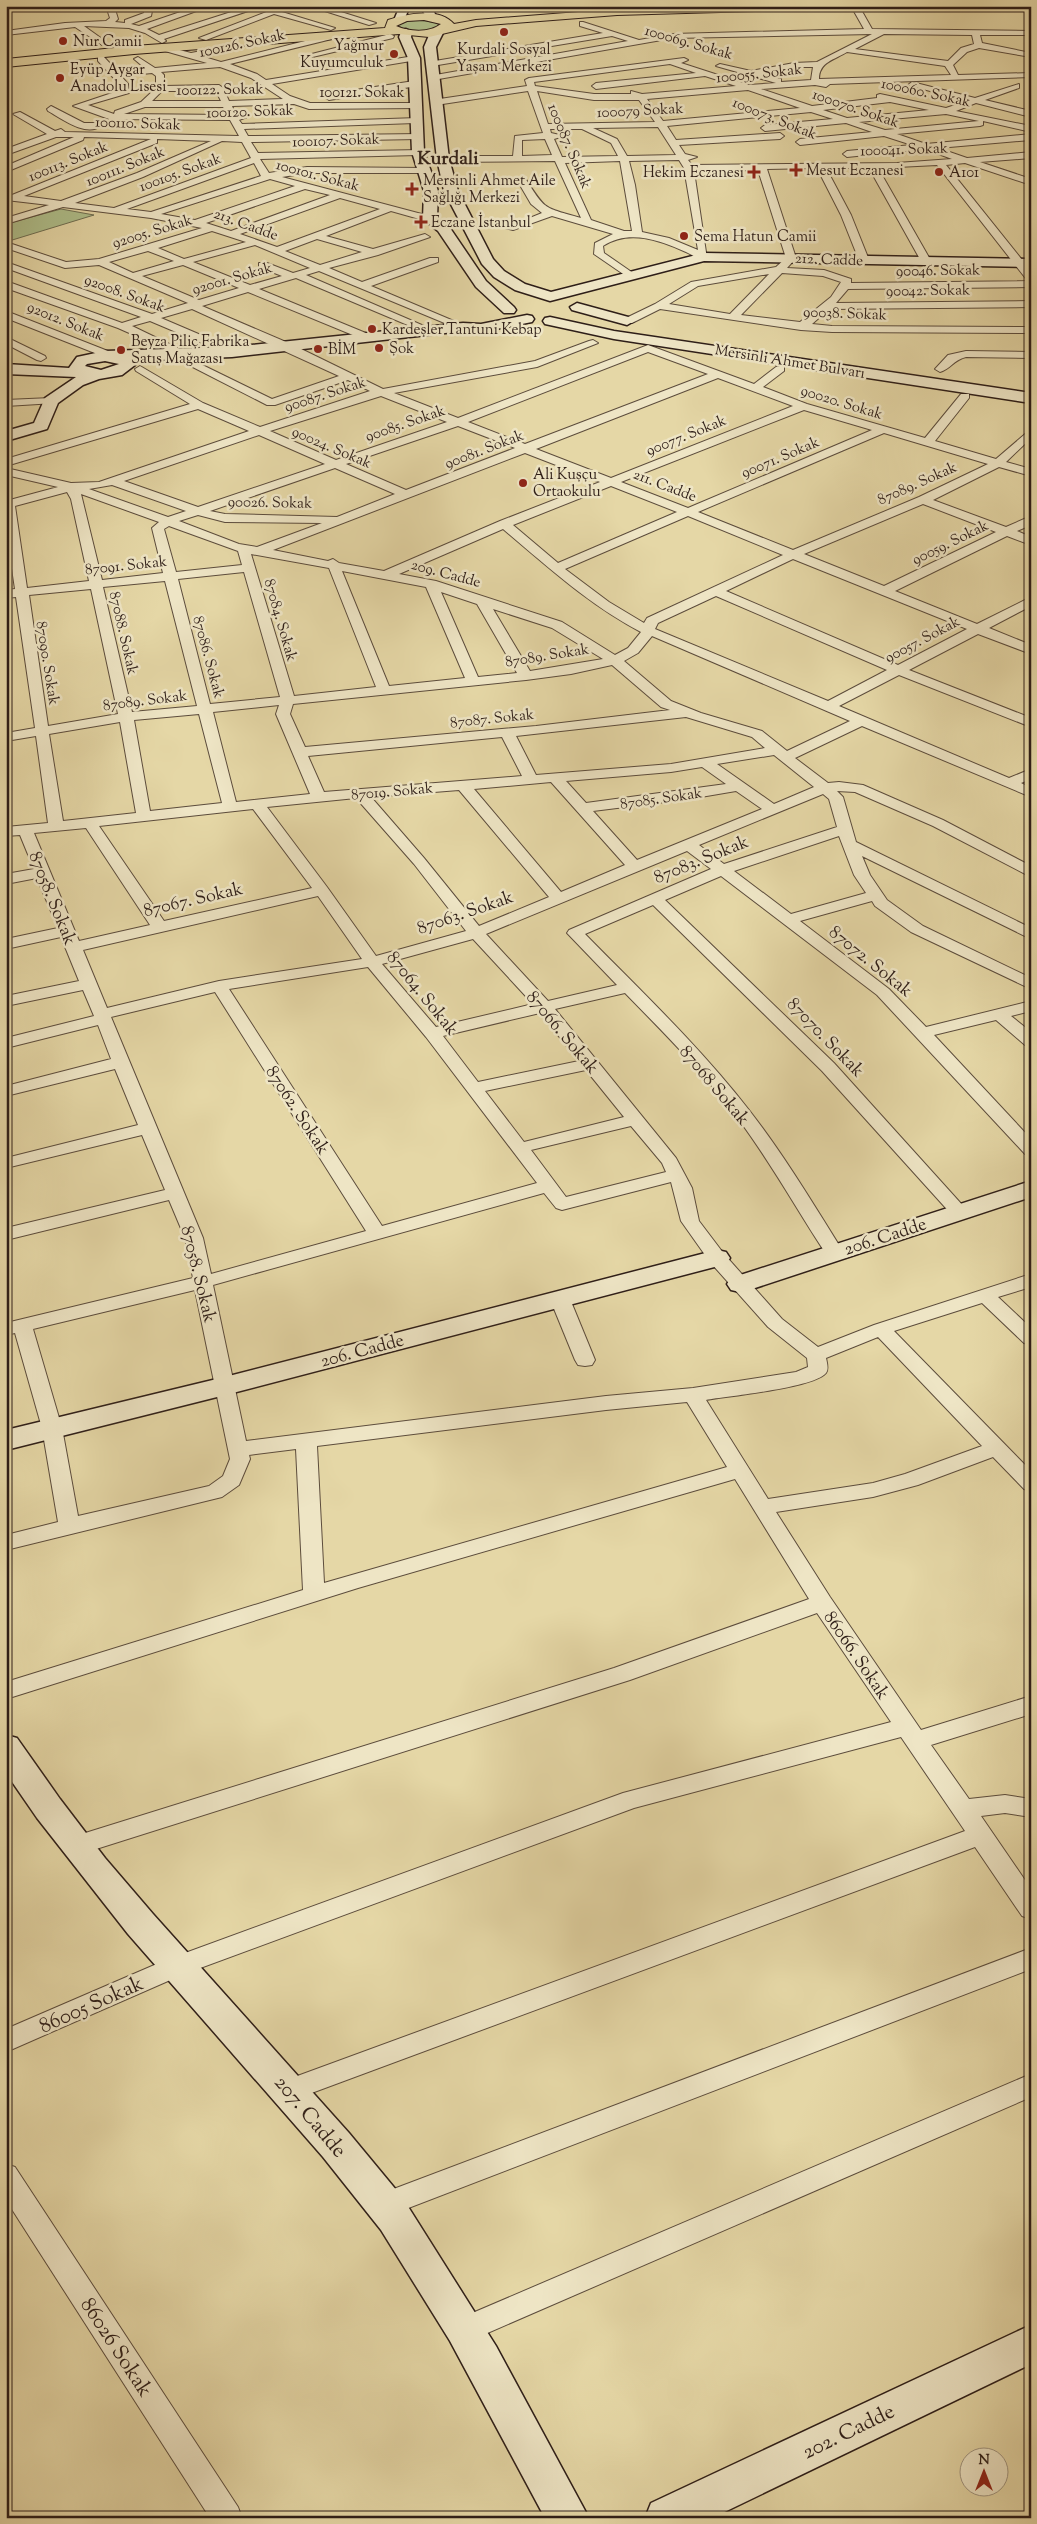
<svg xmlns="http://www.w3.org/2000/svg" width="1037" height="2524" font-family="'Sorts Mill Goudy',serif">
	<rect width="100%" height="100%" fill="#e5d7a6"/>
	<filter id="stains"><feTurbulence type="fractalNoise" baseFrequency=".004" numOctaves="4"/><feColorMatrix values="0 0 0 0 .2 0 0 0 0 .09 0 0 0 0 .02 0 0 0 .5 -.17"/></filter>
	<radialGradient id="worn" r=".72"><stop offset=".6" stop-color="#630" stop-opacity="0"/><stop offset="1" stop-color="#630" stop-opacity=".3"/></radialGradient>
	<g fill="#afbf8b" stroke="#6e6e52">
		<path d="M420,20L437,23L439,26C428,32 407,34 398,25L408,21Z"/>
		<path d="M61,209L94,215L9,241L6,240V224Z"/>
	</g>
	<g fill="none" stroke-linecap="round" stroke-linejoin="round">
		<g stroke="#5c4c3c" stroke-width="2">
			<g id="street">
				<path d="M106,6H114L118,19L115,22L125,23V20L144,13L145,6H153L151,16L131,24L139,26L198,6H210L147,29L159,35L250,6H263L164,39L166,41L162,43L145,33L129,28L84,26L105,41L106,43L102,45L75,27L6,35V31L65,23L106,21L110,18Z"/>
				<path d="M282,6H294L282,12L335,28L331,30L274,14L206,40L199,38Z"/>
				<path d="M309,6H322L376,23L369,25Z"/>
				<path d="M386,6H399L408,10L404,12Z"/>
				<path d="M851,6H859L872,29L1031,31V35H980L982,43L1031,53V57L979,48L967,52L953,65L958,75L1031,73V77L830,84L826,87L815,85L761,89L812,106L877,98V95L880,94L946,108L967,101L908,85L912,82L975,98L1019,84V88L985,100L1031,111V117L976,103L956,111L1031,126V132L983,121V125L980,126L897,134L926,144L1031,134V140L938,148L967,158L1031,152V158L980,162L1031,179V185L965,163L946,165L1031,271V281L1027,280L937,165L878,168L931,261L926,264L921,261L869,168H826L851,215L869,260L864,263L859,260L841,215L817,168L767,169L796,258L787,268L824,270L851,279V283L1031,281V287L848,289L836,303L1031,301V307L829,309L812,324L832,326L1031,327V333L832,332L801,330L660,309L632,323H624V319L655,304L691,282L776,267L786,258L758,170L694,171L707,259C700,261 693,255 686,252C659,240 629,229 603,246L604,253L633,273L634,275L629,278L594,254L595,243L613,234L552,216L513,230L505,228L542,213L531,204L517,180L522,177L525,178C546,211 543,207 581,218L555,161L443,162L438,159L443,156H513L515,136L543,133L528,91L436,105L433,104V100L527,86L525,80L529,78L684,58L688,60L681,63L749,85L776,83L716,66L720,64L751,71L794,63L817,62L872,34L673,38L433,80L429,78L430,76L628,41L612,36L432,66L428,64L429,62L603,33L580,26V22H583L639,40L673,34L864,29ZM884,34L972,35L974,44L961,48L948,61L855,49ZM847,52L945,66L951,75L819,79C819,62 834,60 847,52ZM670,64L696,73L596,83L592,86L596,89L705,76L736,86L642,94L631,91V94H594L535,86L534,82ZM794,67H813L811,80L781,82V79L761,74ZM748,90L800,108L663,121L647,99ZM537,91L594,100H639L655,122L548,124ZM890,102L929,110L847,118L823,110ZM811,112L833,119L765,125L761,128L765,131L846,123L872,132L800,139L796,142L800,145L884,136L912,145L847,151L843,154L847,157L925,149L952,159L897,163L692,165L688,160L697,157L685,154L679,145L780,139L784,136L780,133L676,140L667,126ZM946,114L979,121L885,130L859,122ZM658,127L676,155L627,156L617,139L593,128ZM550,129H582L611,143L618,156L562,157L554,139L564,136L551,133ZM545,139L552,155L522,156V140ZM679,160L684,168L698,250L669,238L642,232L635,185L629,161ZM620,161L632,231H624L591,220L565,163ZM782,273L823,276L841,282L831,297L800,322L741,315ZM769,274L730,314L669,304L698,286Z"/>
				<path d="M341,32L345,34L344,36L230,64L257,74L266,80L414,56L418,58L417,60L272,84L290,96L310,103H415L418,104V108L309,109L294,104L232,106L236,115L247,117L239,120L242,124L418,118V122L415,123L244,129L248,136L421,134L422,136L418,139L251,142L258,153L421,150V154L418,155L260,159L269,173L307,167L426,168V172L423,173H307L282,177L433,217L435,219L430,222L391,211L326,236L373,249L425,234L430,237L378,255L329,268L362,282L430,258H438V262L371,286L468,327L463,330L459,329L319,271L306,275L438,332L437,334H429L296,278L259,289L373,336V340H365L248,292L202,306L293,345L383,389L535,361L589,341L593,340L598,343L537,367L394,393L458,418L648,345L754,384L776,367H784V371L763,387L807,404L925,438L961,394H969V398L935,441L996,459L1031,429V438L1006,462L1031,469V476L999,467L933,500L1006,527L1031,516V525L1017,531L1031,537V545L1007,536L895,591L977,624L1031,597V606L989,628L1031,645V654L978,634L909,670L1031,718V727L899,675L839,706L1009,778L1031,769V779L1021,783L1031,788V797L862,726L795,758L828,783L839,782L863,785L943,820L1031,866V877L933,826L855,792L837,791L843,797L856,842L1031,928V939L862,856L870,875L887,900L923,926L1031,978V989L911,932L875,906L872,901L800,921L889,989L926,1027L1031,1001V1011L1011,1016L1031,1032V1046L1025,1045L996,1020L934,1035L1031,1139V1155L1025,1154L877,995L721,876L665,900L834,1063L965,1208L968,1212L965,1216H953L822,1071L653,905L585,934C641,991 700,1047 749,1110C784,1155 814,1205 844,1253L842,1257H828C798,1212 772,1164 739,1120C705,1074 664,1033 625,993L555,1009L676,1158L692,1188L699,1221L724,1254L782,1319L818,1347L874,1325L1031,1274V1287L998,1297L1031,1328V1345L1024,1343L982,1303L894,1331L1031,1471V1491L1024,1489L993,1457L918,1485L873,1497L776,1512L830,1597L921,1730L1031,1696V1714L931,1745L969,1799L1005,1795L1031,1799V1817L1005,1813L981,1816L1031,1889V1919L1022,1916L975,1847L290,2101L281,2098L277,2090L281,2082L965,1831L901,1737L634,1808L184,1974L6,2052V2029L166,1960L623,1793L891,1722L817,1613L630,1680L74,1856L66,1853L62,1846L66,1839L614,1668L809,1599L735,1479L358,1588L6,1699V1682L303,1590L296,1449L249,1455L250,1459L239,1485L222,1497L6,1550V1535L58,1522L42,1428L15,1333L6,1335V1323L193,1278L185,1238L169,1200L6,1240V1228L165,1190L142,1135L6,1168V1158L138,1125L115,1069L6,1096V1086L111,1059L98,1025L6,1048V1038L94,1016L83,990L6,1006V996L79,981L61,937L6,949V939L58,928L37,878L6,884V874L34,869L20,835L6,836V827L48,823L36,736L6,741V733L35,728L16,597L6,598V590L15,589L6,528V501L58,487L6,475V468L71,483L99,482L249,431L198,409L6,466V459L190,404L136,371L135,369L140,366L203,403L260,427L370,391L348,380L275,405H267L179,360L184,357L188,358L272,399L339,376L192,309L161,318L236,350V354H228L150,321L132,326L188,353L183,356L179,355L118,328L6,288V281L122,323L141,317L6,268V262L152,314L188,303L99,265L65,268L6,248V242L66,262L99,259L202,228L151,218L63,207L6,224V218L49,205L6,200V194L12,195L151,139L84,137L83,140L6,172V166L74,137H56L6,155V149L47,134L13,114L20,112L55,131L61,129L65,132L239,136L230,120L109,119L73,106L121,90L120,85L98,61V57H104L117,71L146,69L134,59L138,57L155,68L207,63L165,51V47H168L191,53L238,44V48L201,56L221,62ZM220,67L251,78L283,99L229,101L223,88L219,85L164,86V75L161,72ZM152,73L156,76V88L141,102L115,111L114,114L88,105L129,93L128,84L121,76ZM162,91H216L221,101H152ZM145,107H223L228,115L124,114ZM157,139L211,141L137,173L61,201L24,196L157,143ZM222,141L242,142L251,158L114,208L75,203L143,177ZM254,163L261,176L151,212L127,209ZM270,179L295,186L195,220L161,214ZM305,189L330,195L231,231L206,223ZM340,198L380,209L277,247L240,234ZM212,231L246,242L184,259L158,248ZM317,239L362,252L320,265L285,251ZM255,245L310,268L293,273L267,263H259V267L282,276L250,285L193,262ZM148,251L174,261L133,273L109,262ZM183,265L239,288L199,300L142,276ZM648,352L708,374L525,444L468,422ZM718,378L793,406L611,478L536,449ZM381,396L447,422L336,460L270,431ZM804,410L872,430L688,508L621,482ZM458,426L515,448L406,490L346,464ZM884,433L988,464L919,497L793,550L698,512ZM259,435L325,464L198,507L124,481ZM525,453L600,482L500,521L384,571L339,563L333,559L328,561L273,550ZM335,468L395,494L337,517L225,514L210,511ZM112,485L186,511L168,517L89,489ZM611,486L677,512L558,563L513,525ZM67,492L71,499L89,581L27,588L15,506ZM81,494L159,522L152,528L163,573L102,580ZM923,504L996,532L884,586L804,554ZM198,515L225,522L322,523L257,547L239,544L179,521ZM688,516L783,555L647,618L644,623L609,602L565,569ZM169,526L238,551L242,565L176,572L164,529ZM503,529C547,566 589,605 641,632L628,648L615,655L562,622L436,581L399,574ZM251,554L329,568L376,687L294,696ZM793,559L967,629L898,665L726,591ZM342,571L426,587L465,678L389,686ZM244,572L280,697L210,704L178,579ZM165,581L197,706L132,712L103,587ZM91,589L118,714L48,726L29,595ZM441,592L477,604L517,673L478,677ZM716,596L887,670L828,701L655,629L658,623ZM493,609L552,628L603,659L530,671ZM652,636L666,642L850,721L787,751L762,731L701,713L671,701L624,661L638,653ZM612,665L661,707L670,710L536,726L305,747L290,714L293,704L526,680L571,674ZM279,705L276,714L310,794L236,802L213,712ZM199,714L222,803L150,811L134,720ZM686,717L752,737L765,748L671,764L536,775L516,736ZM120,722L136,813L63,821L49,734ZM502,737L522,776L324,792L308,756ZM774,755L814,787L774,804L717,764ZM702,767L726,784L586,803L566,781L671,772ZM551,782L625,865L561,892L474,789ZM459,790L549,897L479,926L424,858L371,797ZM736,791L762,809L637,860L593,811L689,799ZM823,794L829,799L837,827L724,864L699,845ZM356,798L414,864L466,931L376,956L327,887L267,807ZM253,809L312,888L164,921L99,826ZM86,828L150,925L79,941L34,833ZM839,836L854,875L866,893L791,914L734,871ZM687,851L711,869L569,930L567,933L617,985L548,1001L486,934ZM318,896L362,959L219,981L107,1008L83,950ZM473,939L533,1004L436,1027L382,964ZM368,967L426,1037L537,1183L382,1226L229,989ZM215,992L366,1231L211,1274L203,1238L111,1017ZM540,1013L579,1061L478,1082L443,1036ZM586,1070L624,1117L524,1142L485,1091ZM631,1126L662,1163L666,1172L566,1197L531,1150ZM671,1182L681,1221L710,1262L768,1327L807,1358L808,1367L796,1372L693,1388L606,1396L246,1441L213,1285L544,1193L556,1208L562,1210ZM195,1290L230,1459L223,1476L209,1486L78,1516L62,1428L33,1329ZM878,1337L982,1446L905,1474L873,1483L768,1499L706,1400C728,1396 814,1388 826,1373C829,1369 827,1363 826,1358ZM687,1402L727,1467L324,1583L317,1446L606,1410Z"/>
				<path d="M390,34L394,36L393,38L304,59L300,57Z"/>
				<path d="M414,81L417,82V86L329,100L325,97L329,94Z"/>
				<path d="M51,106L84,123H97L101,126C86,137 62,119 48,111L47,109Z"/>
				<path d="M6,311L118,355L119,357L114,360L110,359L6,318Z"/>
				<path d="M6,337L45,356L46,358L41,361L37,360L6,344Z"/>
				<path d="M966,351L1031,352V358L966,357C953,360 951,369 940,372L935,369L948,355Z"/>
				<path d="M51,398L57,401L55,403L6,406V400Z"/>
				<path d="M560,1293L567,1295L570,1299L595,1360L592,1365L585,1366L578,1365L575,1360L550,1299L553,1295Z"/>
				<path d="M1031,1948V1969L385,2217L375,2214L371,2205L375,2196Z"/>
				<path d="M1031,2074V2097L476,2338L466,2342L456,2338L452,2329L456,2320Z"/>
				<path d="M6,2164L15,2167L238,2507L242,2518H210L6,2200Z"/>
			</g>
		</g>
		<g stroke="#2e1e18" stroke-width="3">
			<g id="secondary">
				<path d="M400,6H410L404,20L399,23L394,20Z"/>
				<path d="M420,6H431L437,18L436,20H428Z"/>
				<path d="M438,28L444,31L436,47L449,159L458,191L493,259L504,271L525,284L551,292L704,253L1031,259V267L704,261L550,301L515,290L494,277L482,264L444,191L437,159L424,47L430,33Z"/>
				<path d="M406,29L412,32L411,37L420,58L424,152L438,191L437,218L448,225L486,281L514,307L516,310L514,313H504L476,287L438,231L423,219L424,191L412,152L408,58L399,37L402,30Z"/>
				<path d="M577,303L632,318L634,321L627,325L572,310L570,307Z"/>
				<path d="M527,315L532,316L534,319L532,322L481,332L463,331L232,357L133,361L135,365L122,375L99,379L83,385L58,403L47,429L6,441V431L34,423L45,398L76,377L6,374V364L69,368L77,357L105,351L232,347L463,323L481,324ZM105,361L119,364L101,370L85,366L87,364Z"/>
				<path d="M550,317L614,331L1031,393V403L614,339L545,324L543,321L545,318Z"/>
				<path d="M1031,1181V1197L749,1290L740,1292L731,1290L727,1284L731,1278Z"/>
				<path d="M717,1250L726,1252L730,1258L726,1264L225,1395L6,1450V1430L225,1377Z"/>
				<path d="M6,1735L17,1738L60,1799L105,1858L153,1914L349,2133L402,2197L496,2346L589,2518H545L450,2341L381,2230L323,2157L128,1934L37,1818L6,1773Z"/>
				<path d="M1031,2325V2364L712,2518H645L651,2503Z"/>
			</g>
		</g>
		<g stroke="#2e1e18" stroke-width="2">
			<path id="primary" d="M697,6H824L819,9L617,15L476,26L429,37L399,34L134,54L6,67V59L134,46L385,28L388,20C407,14 439,7 454,24L476,20L617,9ZM424,20L441,24C429,33 410,32 396,26L407,21Z"/>
		</g>
		<use href="#street" fill="#eee5c5" fill-rule="evenodd"/>
		<use href="#secondary" fill="#eee5c5" fill-rule="evenodd"/>
		<use href="#primary" fill="#e5d7a6" fill-rule="evenodd"/>
	</g>
	<g fill="#8f2418" stroke="#eee5c5" stroke-width="2">
		<circle cx="504" cy="32" r="5"/>
		<circle cx="63" cy="41" r="5"/>
		<circle cx="394" cy="54" r="5"/>
		<circle cx="60" cy="78" r="5"/>
		<path d="M793.5 162.5h5v5h5v5h-5v5h-5v-5h-5v-5h5z"/>
		<path d="M751.5 164.5h5v5h5v5h-5v5h-5v-5h-5v-5h5z"/>
		<circle cx="939" cy="172" r="5"/>
		<path d="M409.5 181.5h5v5h5v5h-5v5h-5v-5h-5v-5h5z"/>
		<path d="M418.5 214.5h5v5h5v5h-5v5h-5v-5h-5v-5h5z"/>
		<circle cx="684" cy="236" r="5"/>
		<circle cx="372" cy="329" r="5"/>
		<circle cx="379" cy="348" r="5"/>
		<circle cx="318" cy="349" r="5"/>
		<circle cx="121" cy="350" r="5"/>
		<circle cx="523" cy="483" r="5"/>
	</g>
	<g text-anchor="middle" stroke-width="5" stroke-linejoin="round" paint-order="stroke">
		<g font-size="15" fill="#2e1e18" stroke="#eee5c5" text-anchor="start">
			<text x="73" y="46">Nur Camii</text>
			<text x="384" y="50" text-anchor="end">Yağmur<tspan x="384" dy="17">Kuyumculuk</tspan></text>
			<text x="504" y="54" text-anchor="middle">Kurdali Sosyal<tspan x="504" dy="17">Yaşam Merkezi</tspan></text>
			<text x="70" y="74">Eyüp Aygar<tspan x="70" dy="17">Anadolu Lisesi</tspan></text>
			<text x="806" y="175">Mesut Eczanesi</text>
			<text x="744" y="177" text-anchor="end">Hekim Eczanesi</text>
			<text x="949" y="177">A101</text>
			<text x="423" y="185">Mersinli Ahmet Aile<tspan x="423" dy="17">Sağlığı Merkezi</tspan></text>
			<text x="431" y="227">Eczane İstanbul</text>
			<text x="694" y="241">Sema Hatun Camii</text>
			<text x="382" y="334">Kardeşler Tantuni Kebap</text>
			<text x="131" y="346">Beyza Piliç Fabrika<tspan x="131" dy="17">Satış Mağazası</tspan></text>
			<text x="389" y="353">Şok</text>
			<text x="328" y="354">BİM</text>
			<text x="533" y="479">Ali Kuşçu<tspan x="533" dy="17">Ortaokulu</tspan></text>
		</g>
		<g font-size="15" fill="#2e1e18" stroke="#eee5c5">
			<text transform="translate(689 42) rotate(16)" y="5">100069. Sokak</text>
			<text transform="translate(242 43) rotate(-12)" y="5">100126. Sokak</text>
			<text transform="translate(759 73) rotate(-6)" y="5">100055. Sokak</text>
			<text transform="translate(220 89) rotate(-1)" y="5">100122. Sokak</text>
			<text x="362" y="97">100121. Sokak</text>
			<text transform="translate(926 92) rotate(12)" y="5">100060. Sokak</text>
			<text transform="translate(856 108) rotate(19)" y="5">100070. Sokak</text>
			<text transform="translate(640 110) rotate(-3)" y="5">100079 Sokak</text>
			<text transform="translate(250 111) rotate(-2)" y="5">100120. Sokak</text>
			<text transform="translate(775 118) rotate(22)" y="5">100073. Sokak</text>
			<text transform="translate(138 123) rotate(2)" y="5">100110. Sokak</text>
			<text transform="translate(336 140) rotate(-2)" y="5">100107. Sokak</text>
			<text transform="translate(570 146) rotate(67)" y="5">100087. Sokak</text>
			<text transform="translate(904 149) rotate(-2)" y="5">100041. Sokak</text>
			<text transform="translate(68 161) rotate(-22)" y="5">100113. Sokak</text>
			<text transform="translate(125 166) rotate(-22)" y="5">100111. Sokak</text>
			<text transform="translate(180 172) rotate(-20)" y="5">100105. Sokak</text>
			<text transform="translate(318 175) rotate(15)" y="5">100101. Sokak</text>
			<text transform="translate(246 224) rotate(20)" y="5">213. Cadde</text>
			<text transform="translate(152 231) rotate(-17)" y="5">92005. Sokak</text>
			<text transform="translate(829 259) rotate(2)" y="5">212. Cadde</text>
			<text transform="translate(938 270) rotate(-1)" y="5">90046. Sokak</text>
			<text transform="translate(232 278) rotate(-16)" y="5">92001. Sokak</text>
			<text transform="translate(928 290) rotate(-1)" y="5">90042. Sokak</text>
			<text transform="translate(125 293) rotate(20)" y="5">92008. Sokak</text>
			<text transform="translate(845 313) rotate(2)" y="5">90038. Sokak</text>
			<text transform="translate(66 321) rotate(22)" y="5">92012. Sokak</text>
			<text transform="translate(790 361) rotate(9)" y="5">Mersinli Ahmet Bulvarı</text>
			<text transform="translate(325 394) rotate(-18)" y="5">90087. Sokak</text>
			<text transform="translate(842 402) rotate(17)" y="5">90020. Sokak</text>
			<text transform="translate(405 423) rotate(-19)" y="5">90085. Sokak</text>
			<text transform="translate(686 435) rotate(-22)" y="5">90077. Sokak</text>
			<text transform="translate(332 447) rotate(23)" y="5">90024. Sokak</text>
			<text transform="translate(484 449) rotate(-21)" y="5">90081. Sokak</text>
			<text transform="translate(780 457) rotate(-23)" y="5">90071. Sokak</text>
			<text transform="translate(917 483) rotate(-24)" y="5">87089. Sokak</text>
			<text transform="translate(665 485) rotate(21)" y="5">211. Cadde</text>
			<text transform="translate(270 502) rotate(1)" y="5">90026. Sokak</text>
			<text transform="translate(950 542) rotate(-26)" y="5">90059. Sokak</text>
			<text transform="translate(126 565) rotate(-6)" y="5">87091. Sokak</text>
			<text transform="translate(446 573) rotate(15)" y="5">209. Cadde</text>
			<text transform="translate(281 620) rotate(74)" y="5">87084. Sokak</text>
			<text transform="translate(124 633) rotate(77)" y="5">87088. Sokak</text>
			<text transform="translate(922 639) rotate(-28)" y="5">90057. Sokak</text>
			<text transform="translate(547 655) rotate(-9)" y="5">87089. Sokak</text>
			<text transform="translate(209 657) rotate(75)" y="5">87086. Sokak</text>
			<text transform="translate(48 663) rotate(81)" y="5">87090. Sokak</text>
			<text transform="translate(145 700) rotate(-7)" y="5">87089. Sokak</text>
			<text transform="translate(492 718) rotate(-6)" y="5">87087. Sokak</text>
			<text transform="translate(392 791) rotate(-5)" y="5">87019. Sokak</text>
			<text transform="translate(661 798) rotate(-8)" y="5">87085. Sokak</text>
		</g>
		<g font-size="18" fill="#2e1e18" stroke="#eee5c5">
			<text transform="translate(701 859) rotate(-22)" y="6">87083. Sokak</text>
			<text transform="translate(53 898) rotate(68)" y="6">87058. Sokak</text>
			<text transform="translate(193 899) rotate(-13)" y="6">87067. Sokak</text>
			<text transform="translate(465 912) rotate(-19)" y="6">87063. Sokak</text>
			<text transform="translate(871 961) rotate(39)" y="6">87072. Sokak</text>
			<text transform="translate(423 993) rotate(51)" y="6">87064. Sokak</text>
			<text transform="translate(563 1032) rotate(50)" y="6">87066. Sokak</text>
			<text transform="translate(826 1037) rotate(46)" y="6">87070. Sokak</text>
			<text transform="translate(715 1085) rotate(50)" y="6">87068 Sokak</text>
			<text transform="translate(298 1110) rotate(57)" y="6">87062. Sokak</text>
			<text transform="translate(885 1236) rotate(-18)" y="6">206. Cadde</text>
			<text transform="translate(199 1274) rotate(76)" y="6">87058. Sokak</text>
			<text transform="translate(362 1350) rotate(-15)" y="6">206. Cadde</text>
			<text transform="translate(857 1655) rotate(56)" y="6">86066. Sokak</text>
		</g>
		<g font-size="19" font-weight="bold" fill="#2e1e18" stroke="#eee5c5">
			<text x="448" y="164">Kurdali</text>
		</g>
		<g font-size="21" fill="#2e1e18" stroke="#eee5c5">
			<text transform="translate(91 2004) rotate(-24)" y="7">86005 Sokak</text>
			<text transform="translate(311 2116) rotate(50)" y="7">207. Cadde</text>
			<text transform="translate(117 2347) rotate(57)" y="7">86026 Sokak</text>
			<text transform="translate(848 2431) rotate(-26)" y="7">202. Cadde</text>
		</g>
	</g>
	<rect width="1037" height="2524" fill="none" stroke="#e5d7a6" stroke-width="25"/>
	<rect x="8" y="8" width="1022" height="2509" fill="none" stroke="#2e1e18" stroke-width="2.5"/>
	<rect x="12" y="12" width="1012" height="2499" fill="none" stroke="#2e1e18"/>
	<g transform="translate(984 2472)"><circle r="24" fill="#eee5c5" stroke="#a19580"/>
	<path d="M0-4L9 19L0 12L-9 19Z" fill="#8f2418"/>
	<text y="-8" font-size="14" font-weight="bold" text-anchor="middle" fill="#2e1e18">N</text>
	</g>
	<rect width="100%" height="100%" filter="url(#stains)"/>
	<rect width="100%" height="100%" fill="url(#worn)"/>
</svg>
